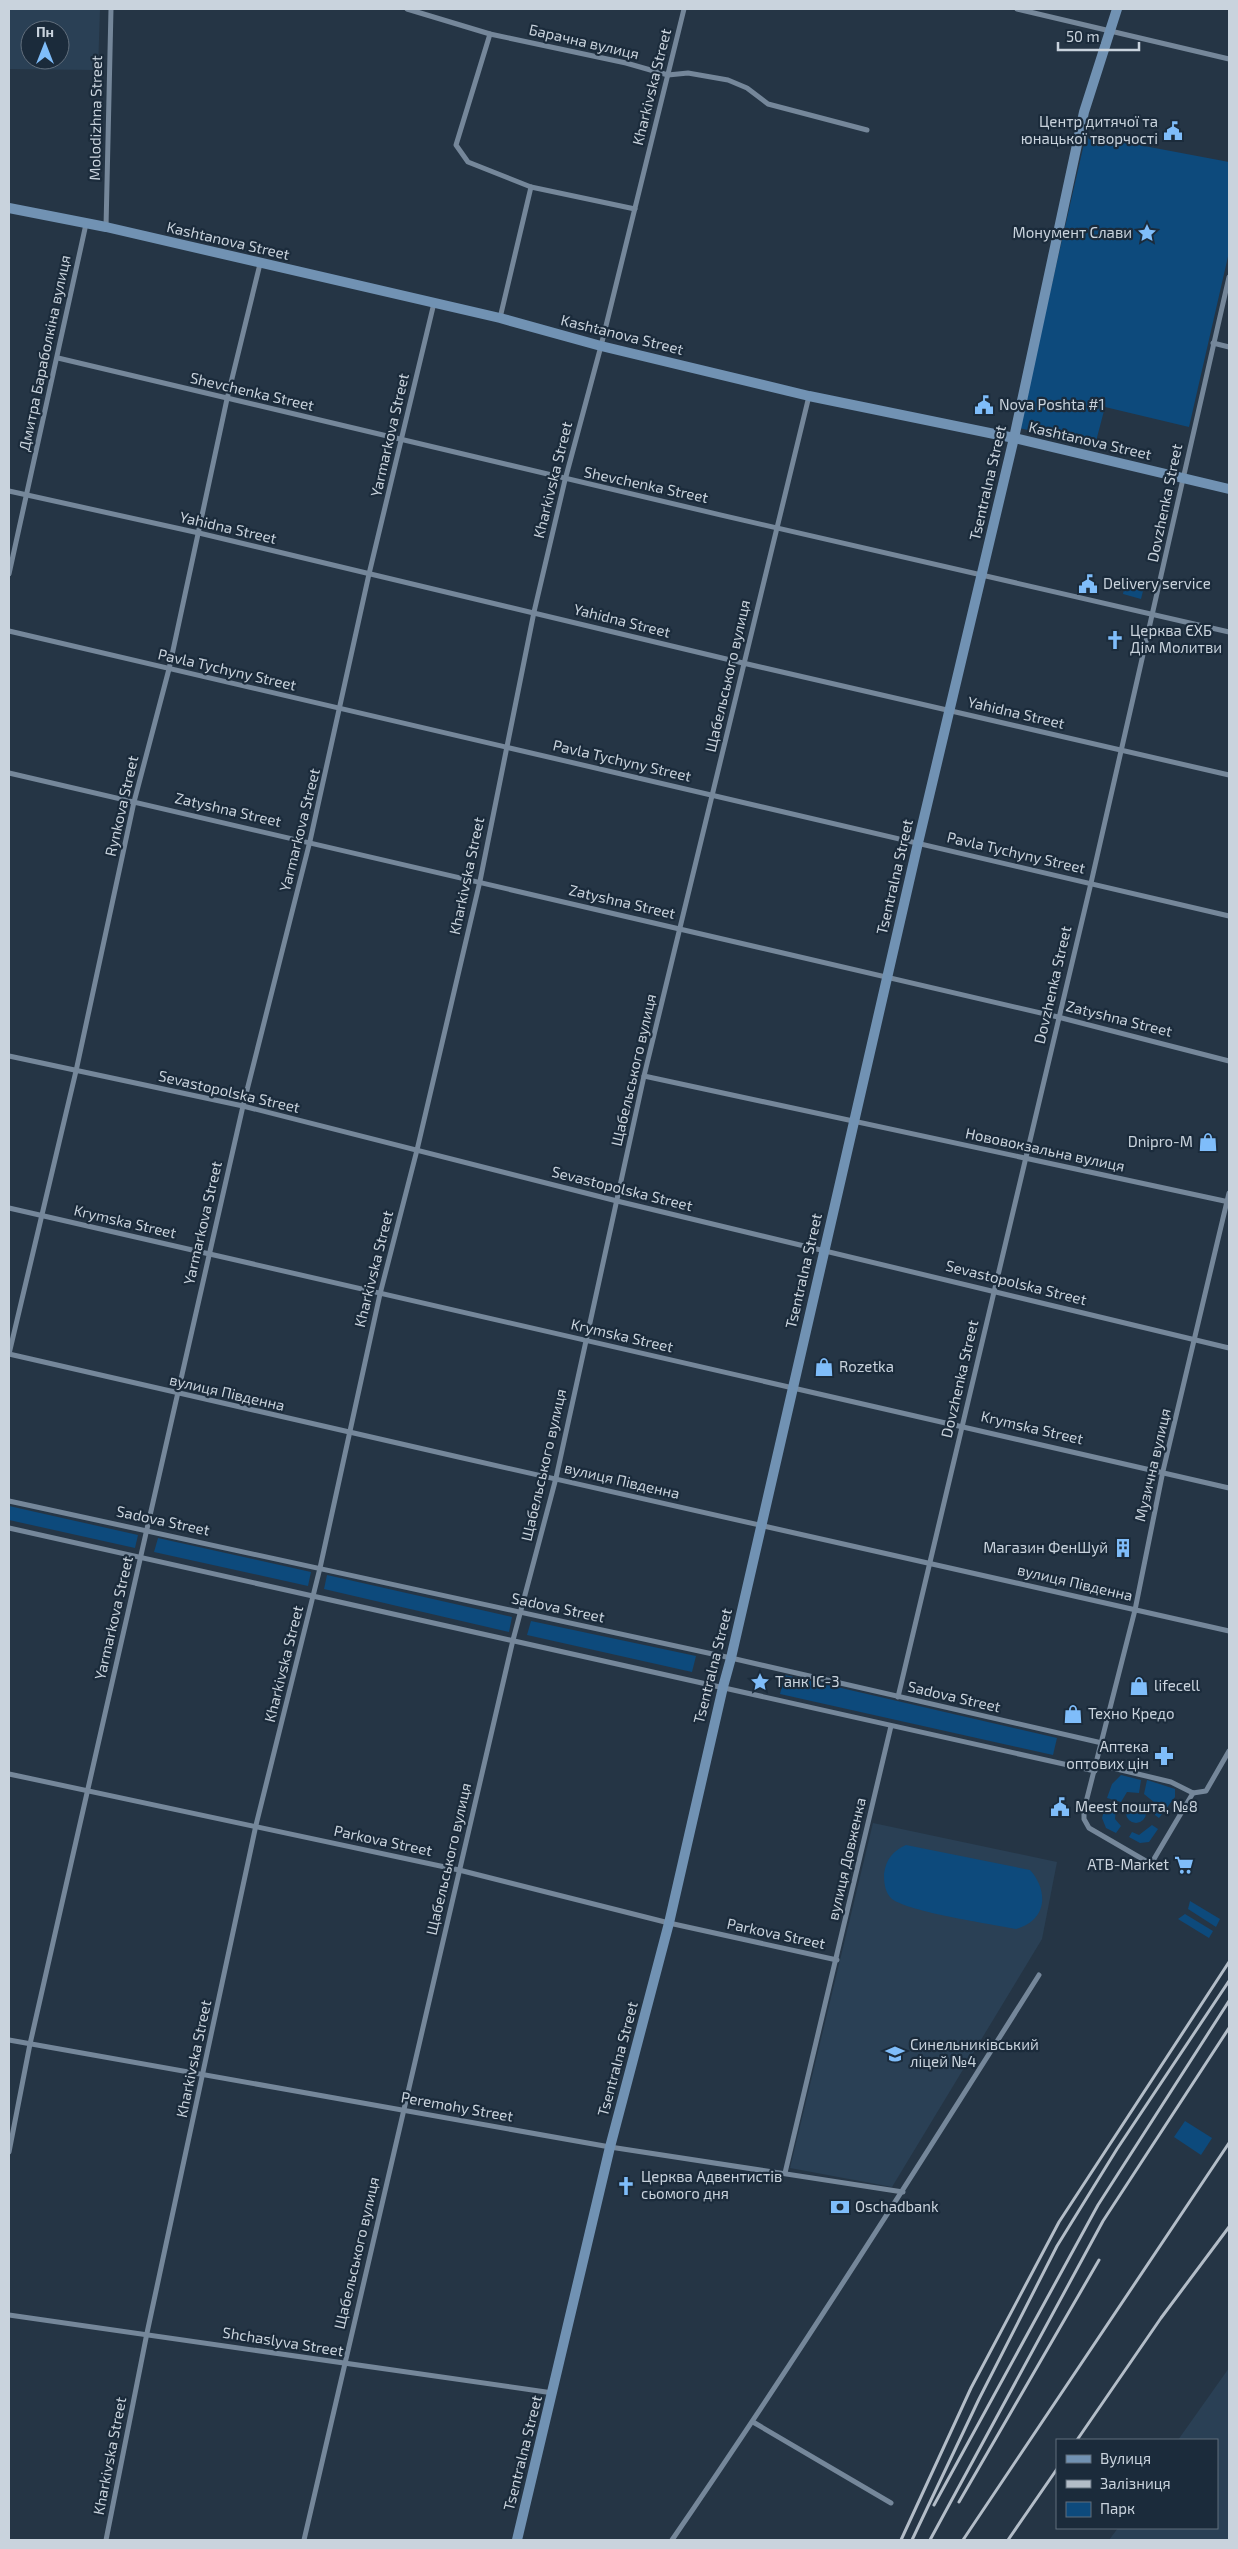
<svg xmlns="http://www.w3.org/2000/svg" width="1238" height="2549" font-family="'Exo 2',sans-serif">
	<rect width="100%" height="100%" fill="#253545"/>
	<g fill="#2a4055" fill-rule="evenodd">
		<path d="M9,9H100L98,70L9,69ZM30,30H60V60H30Z"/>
		<path d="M873,1823L1057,1862L1042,1939L892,2187L790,2168Z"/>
		<path d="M1229,2368V2540H1109L1118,2528H1217V2440H1178Z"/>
	</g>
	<g fill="#0d4a7c">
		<path d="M1086,135L1229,162V252L1189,427L1105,407L1095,445L1019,428Z"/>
		<path d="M1126,579L1145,583L1141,599L1123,594Z"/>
		<path d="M9,1506L138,1535L135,1548L9,1520Z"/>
		<path d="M158,1538L311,1572L308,1586L154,1552Z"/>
		<path d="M327,1575L512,1617L509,1632L324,1589Z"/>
		<path d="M531,1621L696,1656L692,1672L527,1635Z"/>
		<path d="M785,1675L1057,1738L1053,1755L780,1694Z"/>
		<path d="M1121,1775L1141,1780L1139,1793L1127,1792L1121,1802L1107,1798L1112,1784Z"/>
		<path d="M1147,1780L1175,1789V1797L1159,1818L1155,1815V1803L1144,1794Z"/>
		<circle cx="1136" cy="1813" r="10"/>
		<path d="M1106,1804L1116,1809L1115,1819L1121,1826L1116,1833L1106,1828L1102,1818Z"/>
		<path d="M1152,1825L1158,1829L1149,1842L1140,1843L1129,1837L1132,1832L1139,1835Z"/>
		<path d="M906,1845L1030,1870C1049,1891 1047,1921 1016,1929C991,1924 909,1912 892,1899C885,1893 884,1883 884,1874C886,1859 893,1851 906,1845Z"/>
		<path d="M1190,1901L1220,1919L1216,1927L1188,1909Z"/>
		<path d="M1185,1914L1213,1931L1209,1938L1178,1919Z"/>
		<path d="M1185,2121L1212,2138L1201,2155L1174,2137Z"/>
	</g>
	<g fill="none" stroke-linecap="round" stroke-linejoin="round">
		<g stroke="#75879a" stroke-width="5">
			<path d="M407,9L490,34L626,63L668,75L688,73L728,80L747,88L768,104L867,130"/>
			<path d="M1017,9L1229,59"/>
			<path d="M490,34L456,145L468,162L531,187L635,209"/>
			<path d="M106,227L111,9"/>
			<path d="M500,318L531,187"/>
			<path d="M1213,343L1229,347"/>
			<path d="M58,358C448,452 838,543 1229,632"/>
			<path d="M9,491L199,533L743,663L1229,775"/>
			<path d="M9,574L86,224"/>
			<path d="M9,631L1229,916"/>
			<path d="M9,773L1058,1017L1229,1061"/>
			<path d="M9,1056L243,1106L617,1201L1229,1348"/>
			<path d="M644,1076L1229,1202"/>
			<path d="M9,1208L1229,1488"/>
			<path d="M9,1354C415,1449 823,1538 1229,1631"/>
			<path d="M9,1354L76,1071L134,802L169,669L227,399L260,264"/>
			<path d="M9,1501L731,1658L1102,1743"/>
			<path d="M9,1528L1095,1771"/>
			<path d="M898,1697L1091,883L1229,277"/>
			<path d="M1096,1764L1171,1782L1193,1793"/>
			<path d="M9,1774L459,1870L669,1923L837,1960"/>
			<path d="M1193,1793L1151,1864L1089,1828L1084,1819V1810L1135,1610L1163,1471L1229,1193"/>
			<path d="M1193,1793L1206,1791L1229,1751"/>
			<path d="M9,2040L610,2147L903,2192"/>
			<path d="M9,2152L30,2044L243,1106L310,841L369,574L434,303"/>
			<path d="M785,2173L891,1726"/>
			<path d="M9,2315L553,2393"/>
			<path d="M753,2422L891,2503"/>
			<path d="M106,2540L147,2333L256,1825L320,1568L380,1294L417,1150L480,881L534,612L565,480L601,346L684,9"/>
			<path d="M304,2540L513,1640L556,1478L644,1076L809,396"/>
			<path d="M672,2540C799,2355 919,2165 1039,1975"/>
		</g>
		<g stroke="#7192b3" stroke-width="10">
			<path d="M9,208L106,227L500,318L601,346L809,396L1014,438L1229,489"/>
			<path d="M517,2540L610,2147L669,1923L723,1687L731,1658L918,843L1014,438L1084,112L1117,9"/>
		</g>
		<g stroke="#b3bdc8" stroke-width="3">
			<path d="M1077,2440L1161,2318L1229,2227"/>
			<path d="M959,2502L1099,2260"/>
			<path d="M934,2505L1098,2205L1229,2001"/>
			<path d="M901,2540L971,2388L1059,2222L1229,1962"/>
			<path d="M912,2540L979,2399L1057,2246L1117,2149L1229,1981"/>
			<path d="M930,2540L1103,2221L1229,2028"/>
			<path d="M963,2540L1229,2143"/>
			<path d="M1008,2540L1057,2469"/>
		</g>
	</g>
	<defs>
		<g id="civic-bare" transform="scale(1.5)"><path d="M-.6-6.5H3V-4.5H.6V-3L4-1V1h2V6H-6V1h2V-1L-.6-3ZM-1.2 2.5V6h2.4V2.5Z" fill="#7fbdfa" stroke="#1b2b3b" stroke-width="2.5" paint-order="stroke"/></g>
		<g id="sight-bare" transform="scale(1.5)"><path d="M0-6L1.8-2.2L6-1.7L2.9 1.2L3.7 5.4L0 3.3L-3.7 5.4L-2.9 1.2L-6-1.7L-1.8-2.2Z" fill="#7fbdfa" stroke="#1b2b3b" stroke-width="2.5" paint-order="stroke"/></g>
		<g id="church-bare" transform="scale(1.5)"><path d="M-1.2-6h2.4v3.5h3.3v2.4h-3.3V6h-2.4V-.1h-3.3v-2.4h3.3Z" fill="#7fbdfa" stroke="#1b2b3b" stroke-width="2.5" paint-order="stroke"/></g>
		<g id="shop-bare" transform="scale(1.5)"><path d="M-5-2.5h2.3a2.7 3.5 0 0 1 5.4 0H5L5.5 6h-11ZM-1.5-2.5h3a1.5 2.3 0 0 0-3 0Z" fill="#7fbdfa" stroke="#1b2b3b" stroke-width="2.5" paint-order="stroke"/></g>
		<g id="building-bare" transform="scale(1.5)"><path d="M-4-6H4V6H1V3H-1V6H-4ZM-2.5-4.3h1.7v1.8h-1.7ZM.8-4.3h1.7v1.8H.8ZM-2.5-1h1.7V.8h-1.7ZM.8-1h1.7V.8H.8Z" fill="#7fbdfa" stroke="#1b2b3b" stroke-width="2.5" paint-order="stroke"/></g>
		<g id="pharmacy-bare" transform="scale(1.5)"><path d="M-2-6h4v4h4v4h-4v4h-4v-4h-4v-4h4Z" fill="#7fbdfa" stroke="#1b2b3b" stroke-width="2.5" paint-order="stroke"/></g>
		<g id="supermarket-bare" transform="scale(1.5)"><path d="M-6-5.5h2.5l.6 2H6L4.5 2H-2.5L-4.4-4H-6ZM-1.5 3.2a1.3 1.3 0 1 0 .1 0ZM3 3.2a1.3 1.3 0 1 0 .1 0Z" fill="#7fbdfa" stroke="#1b2b3b" stroke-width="2.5" paint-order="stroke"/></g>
		<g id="school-bare" transform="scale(1.5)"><path d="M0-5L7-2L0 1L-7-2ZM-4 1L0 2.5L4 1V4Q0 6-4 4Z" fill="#7fbdfa" stroke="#1b2b3b" stroke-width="2.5" paint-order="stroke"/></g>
		<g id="bank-bare" transform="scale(1.5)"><path d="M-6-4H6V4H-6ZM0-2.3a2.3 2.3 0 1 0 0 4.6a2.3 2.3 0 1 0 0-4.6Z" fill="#7fbdfa" stroke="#1b2b3b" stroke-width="2.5" paint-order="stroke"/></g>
	</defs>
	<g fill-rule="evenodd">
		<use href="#civic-bare" x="1173" y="131"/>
		<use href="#sight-bare" x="1147" y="233"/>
		<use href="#civic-bare" x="984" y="405"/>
		<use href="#civic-bare" x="1088" y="584"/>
		<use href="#church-bare" x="1115" y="640"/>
		<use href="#shop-bare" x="1208" y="1142"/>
		<use href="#shop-bare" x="824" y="1367"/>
		<use href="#building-bare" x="1123" y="1548"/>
		<use href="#sight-bare" x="760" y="1682"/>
		<use href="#shop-bare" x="1139" y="1686"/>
		<use href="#shop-bare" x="1073" y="1714"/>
		<use href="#pharmacy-bare" x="1164" y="1756"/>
		<use href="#civic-bare" x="1060" y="1807"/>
		<use href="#supermarket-bare" x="1184" y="1865"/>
		<use href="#school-bare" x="895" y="2054"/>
		<use href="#church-bare" x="626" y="2186"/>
		<use href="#bank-bare" x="840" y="2207"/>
	</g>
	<g text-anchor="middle" stroke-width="4.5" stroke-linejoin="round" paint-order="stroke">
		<g font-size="15" fill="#c9d3dd" stroke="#1b2b3b">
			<text transform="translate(584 42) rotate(13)" y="5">Барачна вулиця</text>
			<text transform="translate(652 87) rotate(-76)" y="5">Kharkivska Street</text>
			<text transform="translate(96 118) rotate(-89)" y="5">Molodizhna Street</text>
			<text transform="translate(228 241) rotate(13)" y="5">Kashtanova Street</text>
			<text transform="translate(622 335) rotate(14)" y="5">Kashtanova Street</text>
			<text transform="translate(45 353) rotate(-78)" y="5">Дмитра Бараболкіна вулиця</text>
			<text transform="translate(252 392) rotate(13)" y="5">Shevchenka Street</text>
			<text transform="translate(390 435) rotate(-77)" y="5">Yarmarkova Street</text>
			<text transform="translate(1090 441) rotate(13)" y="5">Kashtanova Street</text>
			<text transform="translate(553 480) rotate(-76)" y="5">Kharkivska Street</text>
			<text transform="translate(988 483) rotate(-77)" y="5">Tsentralna Street</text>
			<text transform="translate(646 485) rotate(12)" y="5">Shevchenka Street</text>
			<text transform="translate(1165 503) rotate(-78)" y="5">Dovzhenka Street</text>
			<text transform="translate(228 528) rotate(13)" y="5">Yahidna Street</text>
			<text transform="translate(622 621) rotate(14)" y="5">Yahidna Street</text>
			<text transform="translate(227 670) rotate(13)" y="5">Pavla Tychyny Street</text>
			<text transform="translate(728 676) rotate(-77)" y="5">Щабельського вулиця</text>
			<text transform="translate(1016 713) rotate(13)" y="5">Yahidna Street</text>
			<text transform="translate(622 761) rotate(13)" y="5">Pavla Tychyny Street</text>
			<text transform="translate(122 806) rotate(-77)" y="5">Rynkova Street</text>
			<text transform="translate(228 810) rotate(13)" y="5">Zatyshna Street</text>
			<text transform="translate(300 830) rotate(-76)" y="5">Yarmarkova Street</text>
			<text transform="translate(1016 853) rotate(13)" y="5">Pavla Tychyny Street</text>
			<text transform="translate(467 876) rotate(-78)" y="5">Kharkivska Street</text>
			<text transform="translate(895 877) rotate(-77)" y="5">Tsentralna Street</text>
			<text transform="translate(622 902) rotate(13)" y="5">Zatyshna Street</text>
			<text transform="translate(1053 985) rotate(-77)" y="5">Dovzhenka Street</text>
			<text transform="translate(1119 1019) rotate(14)" y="5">Zatyshna Street</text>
			<text transform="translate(634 1070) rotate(-77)" y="5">Щабельського вулиця</text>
			<text transform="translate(229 1092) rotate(13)" y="5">Sevastopolska Street</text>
			<text transform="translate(1045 1150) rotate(12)" y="5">Нововокзальна вулиця</text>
			<text transform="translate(622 1189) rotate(14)" y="5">Sevastopolska Street</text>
			<text transform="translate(125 1222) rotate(13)" y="5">Krymska Street</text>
			<text transform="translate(203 1223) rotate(-77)" y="5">Yarmarkova Street</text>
			<text transform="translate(374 1269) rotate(-76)" y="5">Kharkivska Street</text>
			<text transform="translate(804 1271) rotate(-77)" y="5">Tsentralna Street</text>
			<text transform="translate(1016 1283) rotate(14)" y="5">Sevastopolska Street</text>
			<text transform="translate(622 1336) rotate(13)" y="5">Krymska Street</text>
			<text transform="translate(960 1379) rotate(-77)" y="5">Dovzhenka Street</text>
			<text transform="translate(227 1393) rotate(13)" y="5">вулиця Південна</text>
			<text transform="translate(1032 1428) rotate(13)" y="5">Krymska Street</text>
			<text transform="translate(544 1465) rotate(-77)" y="5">Щабельського вулиця</text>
			<text transform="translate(1153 1465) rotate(-77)" y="5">Музична вулиця</text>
			<text transform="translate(622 1481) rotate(13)" y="5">вулиця Південна</text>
			<text transform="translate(163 1521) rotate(12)" y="5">Sadova Street</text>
			<text transform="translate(1075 1583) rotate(13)" y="5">вулиця Південна</text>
			<text transform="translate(558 1608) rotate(12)" y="5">Sadova Street</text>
			<text transform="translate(114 1618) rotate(-77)" y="5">Yarmarkova Street</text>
			<text transform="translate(284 1664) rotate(-76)" y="5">Kharkivska Street</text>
			<text transform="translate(713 1666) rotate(-76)" y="5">Tsentralna Street</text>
			<text transform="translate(954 1697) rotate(13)" y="5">Sadova Street</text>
			<text transform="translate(383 1841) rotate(12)" y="5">Parkova Street</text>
			<text transform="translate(449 1859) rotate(-77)" y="5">Щабельського вулиця</text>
			<text transform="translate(847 1859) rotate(-77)" y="5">вулиця Довженка</text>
			<text transform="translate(776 1934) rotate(12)" y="5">Parkova Street</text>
			<text transform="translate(194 2059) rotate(-78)" y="5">Kharkivska Street</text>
			<text transform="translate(618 2059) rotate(-75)" y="5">Tsentralna Street</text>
			<text transform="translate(457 2107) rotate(10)" y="5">Peremohy Street</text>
			<text transform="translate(357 2253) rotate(-77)" y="5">Щабельського вулиця</text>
			<text transform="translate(283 2342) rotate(9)" y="5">Shchaslyva Street</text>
			<text transform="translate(523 2453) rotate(-76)" y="5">Tsentralna Street</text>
			<text transform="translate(110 2456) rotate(-79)" y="5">Kharkivska Street</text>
		</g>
		<g font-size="15" fill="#c9d3dd" stroke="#1b2b3b" text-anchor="start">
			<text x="1158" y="127" text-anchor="end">Центр дитячої та<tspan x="1158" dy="17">юнацької творчості</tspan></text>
			<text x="1132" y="238" text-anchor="end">Монумент Слави</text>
			<text x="999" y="410">Nova Poshta #1</text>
			<text x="1103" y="589">Delivery service</text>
			<text x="1130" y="636">Церква ЄХБ<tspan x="1130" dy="17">Дім Молитви</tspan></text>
			<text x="1193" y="1147" text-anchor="end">Dnipro-M</text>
			<text x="839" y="1372">Rozetka</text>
			<text x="1108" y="1553" text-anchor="end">Магазин ФенШуй</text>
			<text x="775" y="1687">Танк ІС-3</text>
			<text x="1154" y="1691">lifecell</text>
			<text x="1088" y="1719">Техно Кредо</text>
			<text x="1149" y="1752" text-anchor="end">Аптека<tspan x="1149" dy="17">оптових цін</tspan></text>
			<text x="1075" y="1812">Meest пошта, №8</text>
			<text x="1169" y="1870" text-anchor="end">ATB-Market</text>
			<text x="910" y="2050">Синельниківський<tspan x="910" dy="17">ліцей №4</tspan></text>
			<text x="641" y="2182">Церква Адвентистів<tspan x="641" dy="17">сьомого дня</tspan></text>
			<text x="855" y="2212">Oschadbank</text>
		</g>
	</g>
	<rect width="1238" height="2549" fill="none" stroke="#c9d3dd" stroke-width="20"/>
	<rect x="1056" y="2439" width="162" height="90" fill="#1b2b3b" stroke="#616e7c"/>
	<rect x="1066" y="2455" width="25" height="8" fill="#7192b3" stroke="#616e7c"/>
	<text x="1100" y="2464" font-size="15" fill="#c9d3dd">Вулиця</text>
	<rect x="1066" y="2480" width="25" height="8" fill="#b3bdc8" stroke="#616e7c"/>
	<text x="1100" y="2489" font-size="15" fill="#c9d3dd">Залізниця</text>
	<rect x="1066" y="2502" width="25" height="15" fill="#0d4a7c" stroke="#616e7c"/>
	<text x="1100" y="2514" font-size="15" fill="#c9d3dd">Парк</text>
	<g transform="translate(45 45)"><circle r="24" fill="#1b2b3b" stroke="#616e7c"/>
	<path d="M0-4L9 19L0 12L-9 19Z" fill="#7fbdfa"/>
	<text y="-8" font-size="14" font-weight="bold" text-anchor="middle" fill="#c9d3dd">Пн</text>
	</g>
	<path d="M1058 42v8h81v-8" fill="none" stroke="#c9d3dd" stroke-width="2.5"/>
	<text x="1066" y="42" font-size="15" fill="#c9d3dd" stroke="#1b2b3b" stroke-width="4" paint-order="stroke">50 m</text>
</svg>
